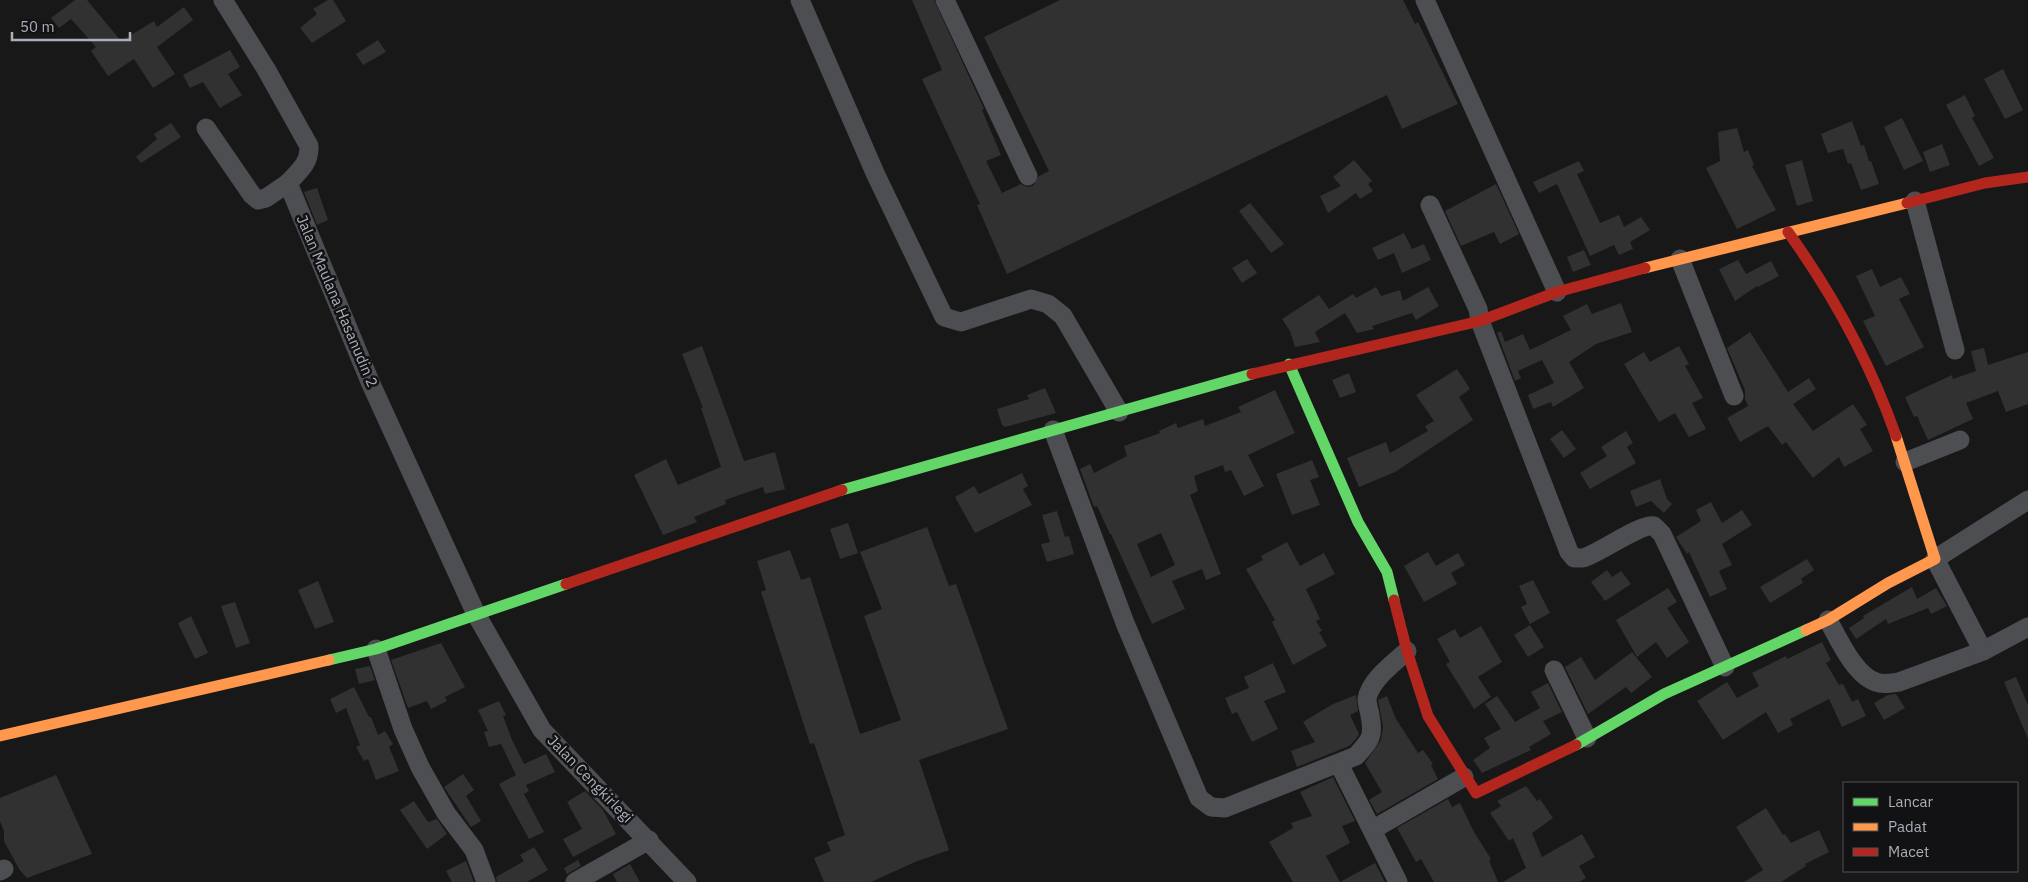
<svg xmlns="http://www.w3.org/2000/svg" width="2028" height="882" font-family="'IBM Plex Sans',sans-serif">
	<rect width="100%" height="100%" fill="#181818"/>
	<g fill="#313132" fill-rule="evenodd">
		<path d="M75,0H87L121,41L154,21L157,27L184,7L193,20L157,47L175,74L153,88L134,59L108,76L91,51L96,47L71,19L59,28L51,18Z"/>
		<path d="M328,0H333L346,21L312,43L300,28L317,14L313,9Z"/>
		<path d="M912,0H934L984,109L982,110L1001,155L986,161L1002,193L1021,184L1027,187L1033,186L1039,176L1049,171L984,37L1060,0H1403L1415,24L1418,22L1458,104L1402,129L1387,95L1007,274L977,205L980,204L922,79L942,70Z"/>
		<path d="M378,40L386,52L363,65L356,54Z"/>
		<path d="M230,50L240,67L228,74L242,95L220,108L203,82L190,88L183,75Z"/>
		<path d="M2003,69L2023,110L2005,119L1984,79Z"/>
		<path d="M1965,95L1975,116L1972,118L1994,158L1979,166L1946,105Z"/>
		<path d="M1902,118L1923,161L1904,170L1884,127Z"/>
		<path d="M1852,121L1861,146L1864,145L1869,161H1871L1879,184L1861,190L1851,163L1848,164L1843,149L1828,153L1821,134Z"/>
		<path d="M171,123L181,137L141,163L136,157L157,139L154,134Z"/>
		<path d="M1737,128L1744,152L1748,150L1754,165L1752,166L1776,210L1737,229L1706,168L1720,161L1718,132Z"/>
		<path d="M1942,144L1950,165L1930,172L1923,152Z"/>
		<path d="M1354,160L1372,181L1368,184L1373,191L1360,199L1356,193L1328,213L1320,196L1341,186L1333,177Z"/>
		<path d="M1802,160L1813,201L1797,206L1785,165Z"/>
		<path d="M1579,161L1584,171L1577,174L1600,223L1619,215L1624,227L1641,217L1650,230L1630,242L1633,249L1619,255L1614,245L1590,256L1557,184L1539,193L1533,182Z"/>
		<path d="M1496,184L1519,234L1500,244L1494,232L1461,246L1445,211Z"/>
		<path d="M317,188L328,220L317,225L304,192Z"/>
		<path d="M1250,203L1284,244L1271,253L1239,211Z"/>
		<path d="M1404,233L1412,249L1424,244L1431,260L1402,273L1394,253L1378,260L1372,248Z"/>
		<path d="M1584,250L1591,265L1573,272L1567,257Z"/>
		<path d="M1247,259L1257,273L1242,283L1232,268Z"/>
		<path d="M1738,260L1746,274L1771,261L1779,276L1758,287L1757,286L1735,301L1719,269Z"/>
		<path d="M1872,269L1880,287L1901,277L1910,294L1899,299L1924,347L1886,366L1863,321L1875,316L1856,276Z"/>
		<path d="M1376,287L1381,296L1400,290L1403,301L1428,287L1439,306L1416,320L1412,313L1372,326L1374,329L1357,333L1345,313L1315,332L1320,342L1295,347L1290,331L1282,319L1319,295L1329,309L1353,294L1356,298Z"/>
		<path d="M1621,303L1632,332L1596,344L1569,362L1584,388L1553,407L1551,402L1533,409L1528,395L1554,383L1542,360L1518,371L1521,378L1515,381L1497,333L1501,331L1505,342L1523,334L1530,350L1571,330L1563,316L1587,304L1592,314Z"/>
		<path d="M1750,332L1788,392L1809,378L1816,389L1793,404L1813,431L1853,404L1867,425L1860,429L1873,451L1844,467L1839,457L1813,478L1786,442L1782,445L1768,426L1740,442L1727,418L1748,406L1745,399V390L1727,348Z"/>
		<path d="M702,346L744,461L775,452L785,489L765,494L763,487L725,500L726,504L694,517L697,522L663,535L634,475L666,459L678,485L721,467L701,408H703L682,354Z"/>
		<path d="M1679,346L1689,364L1685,366L1703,398L1692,403L1706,429L1689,437L1675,413L1659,422L1624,364L1644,352L1650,362Z"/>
		<path d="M1984,348L1988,365L2028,352V404L2006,412L1998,391L1966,403L1973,419L1928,440L1917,416L1914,417L1905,397L1952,375L1953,379L1976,371L1971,351Z"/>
		<path d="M1457,369L1470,389L1459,397L1473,420L1395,472L1359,487L1347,458L1386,442L1390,453L1428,431L1425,426L1434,421L1416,395Z"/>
		<path d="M1349,373L1356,392L1340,398L1332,380Z"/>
		<path d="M1045,388L1056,413L1005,427L1002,425L997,409L1029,399L1027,395Z"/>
		<path d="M1275,390L1295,433L1248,455L1264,486L1244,496L1231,470L1225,472L1223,465L1194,476L1198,491L1190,495L1221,574L1206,580L1202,569L1172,581L1185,609L1152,624L1111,534H1110L1097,506L1094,507L1080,469L1090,464L1094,473L1127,456L1124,446L1160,433L1159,431L1176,423L1178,428L1203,419L1205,426L1241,412L1238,407ZM1161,533L1175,565L1151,577L1137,544Z"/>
		<path d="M1562,430L1576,449L1564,458L1550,439Z"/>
		<path d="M1626,431L1633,443L1627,447L1636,463L1590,489L1580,473L1607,456L1601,447Z"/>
		<path d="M1312,460L1319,477L1310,480L1320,505L1292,515L1276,474Z"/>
		<path d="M1022,473L1028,486L1023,489L1032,505L975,533L955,497L974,486L979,494Z"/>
		<path d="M1660,479L1667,499L1672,504L1664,513L1651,501L1636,507L1630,491Z"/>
		<path d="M1711,502L1722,523L1742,510L1752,525L1722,544L1732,565L1719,571L1727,589L1710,597L1689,552L1687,554L1676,537L1701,521L1696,510Z"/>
		<path d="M1057,511L1065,537L1069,536L1074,554L1047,562L1041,544L1050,542L1042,515Z"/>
		<path d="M848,523L858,553L840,559L830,529Z"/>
		<path d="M927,527L949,586L956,584L1008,729L919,760L949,850L915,862L871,882H824L814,858L831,851L827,842L845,835L814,743L810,744L761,592L766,590L757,561L790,550L801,580L810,577L860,734L901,720L864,616L882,609L860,552Z"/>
		<path d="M1287,542L1300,566L1324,553L1335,574L1306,589L1320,619L1316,621L1322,631L1319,632L1327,646L1293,665L1272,622L1275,620L1246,569L1263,560L1261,556Z"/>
		<path d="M1428,552L1436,566L1458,553L1465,565L1451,573L1457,584L1424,602L1404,566Z"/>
		<path d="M1807,559L1814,570L1801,579L1803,583L1770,603L1760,587Z"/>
		<path d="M1607,570L1612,577L1621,571L1631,584L1605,601L1591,582Z"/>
		<path d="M1533,580L1550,613L1530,624L1521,607L1527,604L1519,586Z"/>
		<path d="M318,581L334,622L315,629L298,590Z"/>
		<path d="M1912,587L1917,599L1936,588L1947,606L1931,614L1928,608L1888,624L1886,619L1856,639L1849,628L1864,618L1863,616Z"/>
		<path d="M1668,588L1677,602L1667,608L1689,642L1667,658L1656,642L1637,657L1616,620Z"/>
		<path d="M235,602L250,643L236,648L221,606Z"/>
		<path d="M191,616L208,653L195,659L178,623Z"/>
		<path d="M1530,625L1544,647L1528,657L1514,635Z"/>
		<path d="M1481,626L1502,662L1478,677L1491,697L1474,709L1446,664L1450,662L1437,639L1455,629L1460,638Z"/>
		<path d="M1822,642L1831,660L1826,663L1839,685L1843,684L1852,702L1858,699L1866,716L1842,727L1829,699L1790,719L1793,725L1778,733L1766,712L1723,740L1697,701L1727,682L1737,698L1759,686L1752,673L1786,656L1787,659Z"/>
		<path d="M441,643L465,687L445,697L447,701L431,709L427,701L408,708L391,660Z"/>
		<path d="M1632,652L1652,677L1631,693L1626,687L1588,714L1565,667L1581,657L1595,680Z"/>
		<path d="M1273,663L1286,692L1264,701L1278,729L1252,742L1237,712L1232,714L1225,698L1249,688L1244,677Z"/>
		<path d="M370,666L375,680L359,684L355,669Z"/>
		<path d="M2016,677L2028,705V739L2004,682Z"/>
		<path d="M1548,683L1562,712L1543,721L1551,734L1529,747L1531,750L1482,773L1473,760L1490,748L1484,738L1501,729L1485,704L1497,696L1515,722L1540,708L1531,692Z"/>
		<path d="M354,687L369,717H371L378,735L385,731L393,744L389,747L399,771L376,780L368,759L364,761L356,747L360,745L346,708L336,713L330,699Z"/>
		<path d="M1896,694L1905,708L1884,720L1874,703L1888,695Z"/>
		<path d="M1356,695L1358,711L1350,715L1359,734L1356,739L1349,746L1297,767L1291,751L1315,742L1303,722L1333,704Z"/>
		<path d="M1387,696L1396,719L1418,753L1423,750L1433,764L1431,765L1438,779L1377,814L1369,800L1382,792L1365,763L1381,740L1383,726L1378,700Z"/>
		<path d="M499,701L506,715L503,716L512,740L524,764L546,754L555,772L526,785L529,791L524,794L544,832L529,839L499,784L516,775L501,744L489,747L484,732L488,731L478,710Z"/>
		<path d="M463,774L474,790L466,796L481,821L471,827L444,787Z"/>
		<path d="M56,775L92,854L27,878L19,869L4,841V831L0,821V798Z"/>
		<path d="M1333,777L1355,821L1342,826L1350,843L1326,856L1340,882L1375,863L1385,882H1293L1269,842L1293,828L1291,823L1312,816L1300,792Z"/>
		<path d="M1526,786L1537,801L1540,799L1553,818L1532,833L1542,857L1582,834L1595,857L1579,866L1586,878L1579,882H1503L1526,868L1513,838L1509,841L1490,813L1501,806L1497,801Z"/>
		<path d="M585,791L603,810L616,834L573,857L563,839L582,829L567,802Z"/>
		<path d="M1448,799L1452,807L1460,803L1474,832L1491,859L1489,861L1498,882H1434L1421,859L1416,862L1397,828Z"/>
		<path d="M414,801L428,822L437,819L447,834L427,849L400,810Z"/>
		<path d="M1766,808L1783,835L1785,834L1791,843L1819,830L1829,852L1805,864L1806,866L1781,882H1744L1763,870L1736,827Z"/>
		<path d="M534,847L548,870L527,882H497L496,877L524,861L520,855Z"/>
		<path d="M578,860L581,866L567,874L564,868Z"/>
		<path d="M466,861L474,882H452L446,871Z"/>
		<path d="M630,864L640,882H617L613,874Z"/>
	</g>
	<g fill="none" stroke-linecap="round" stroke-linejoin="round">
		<g stroke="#4c4e51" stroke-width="19">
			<path d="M223,0L266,69L309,146C310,163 299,171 288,183L371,384L476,614L542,730L687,882"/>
			<path d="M800,0L875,173L944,317L961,322L1031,299L1048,304L1063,316L1119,412"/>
			<path d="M945,0L1028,176"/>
			<path d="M1425,0L1557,292"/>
			<path d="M206,128L252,195L258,200L266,198L288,183"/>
			<path d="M1915,201L1955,350"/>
			<path d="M1430,205L1478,309L1480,321L1569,552L1574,558H1583C1600,553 1641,523 1654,526L1662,534L1725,667"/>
			<path d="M1680,259L1734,396"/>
			<path d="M1053,430L1125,623L1199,798L1211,807L1225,808L1356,756C1371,740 1374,736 1370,715C1369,710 1367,704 1367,699C1370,680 1394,663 1407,651"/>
			<path d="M1905,462L1960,440"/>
			<path d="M1828,620C1838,638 1855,676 1876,682C1883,685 1891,683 1899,682L1983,651L2028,627"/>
			<path d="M376,649L403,729L420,767L446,813L474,850L486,882"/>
			<path d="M1983,651L1935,559L2028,500"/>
			<path d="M1554,670L1587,738"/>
			<path d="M1339,764L1398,882"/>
			<path d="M1372,830L1464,777"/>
			<path d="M0,871L4,869"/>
			<path d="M575,882L649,840"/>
		</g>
		<g stroke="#63d668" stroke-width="11">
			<path d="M1289,364L1358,522L1387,572L1394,600"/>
			<path d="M842,490L1252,374"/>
			<path d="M329,660L376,649L566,584"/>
			<path d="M1576,745L1664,694L1806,630"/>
		</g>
		<g stroke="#ff974d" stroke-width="11">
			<path d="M1645,268L1907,203"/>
			<path d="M1806,630L1828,620L1888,583L1935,559L1896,436"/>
			<path d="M0,736L329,660"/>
		</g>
		<g stroke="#b3261e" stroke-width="11">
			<path d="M1907,203L1985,183L2028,177"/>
			<path d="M1788,232C1834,296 1870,362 1896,436"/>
			<path d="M1252,374L1480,321L1557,292L1645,268"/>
			<path d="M566,584L842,490"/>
			<path d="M1394,600L1407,651L1428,716L1476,793L1576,745"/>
		</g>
	</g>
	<g text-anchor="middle" stroke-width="5" stroke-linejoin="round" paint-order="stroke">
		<g font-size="15" fill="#aab0b8" stroke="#121214">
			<text transform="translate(337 301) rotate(67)" y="5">Jalan Maulana Hasanudin 2</text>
			<text transform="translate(590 779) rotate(46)" y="5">Jalan Cengkirlegi</text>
		</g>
	</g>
	<rect x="1843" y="782" width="175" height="90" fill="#121214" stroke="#4f5156"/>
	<rect x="1853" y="798" width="25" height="8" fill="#63d668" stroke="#4f5156"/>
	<text x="1888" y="807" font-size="15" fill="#aab0b8">Lancar</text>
	<rect x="1853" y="823" width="25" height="8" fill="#ff974d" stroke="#4f5156"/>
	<text x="1888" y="832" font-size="15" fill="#aab0b8">Padat</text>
	<rect x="1853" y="848" width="25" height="8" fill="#b3261e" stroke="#4f5156"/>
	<text x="1888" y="857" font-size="15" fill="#aab0b8">Macet</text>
	<path d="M12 32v8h118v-8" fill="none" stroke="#aab0b8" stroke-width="2.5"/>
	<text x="20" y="32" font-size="15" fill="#aab0b8" stroke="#121214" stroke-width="4" paint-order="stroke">50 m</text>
</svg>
